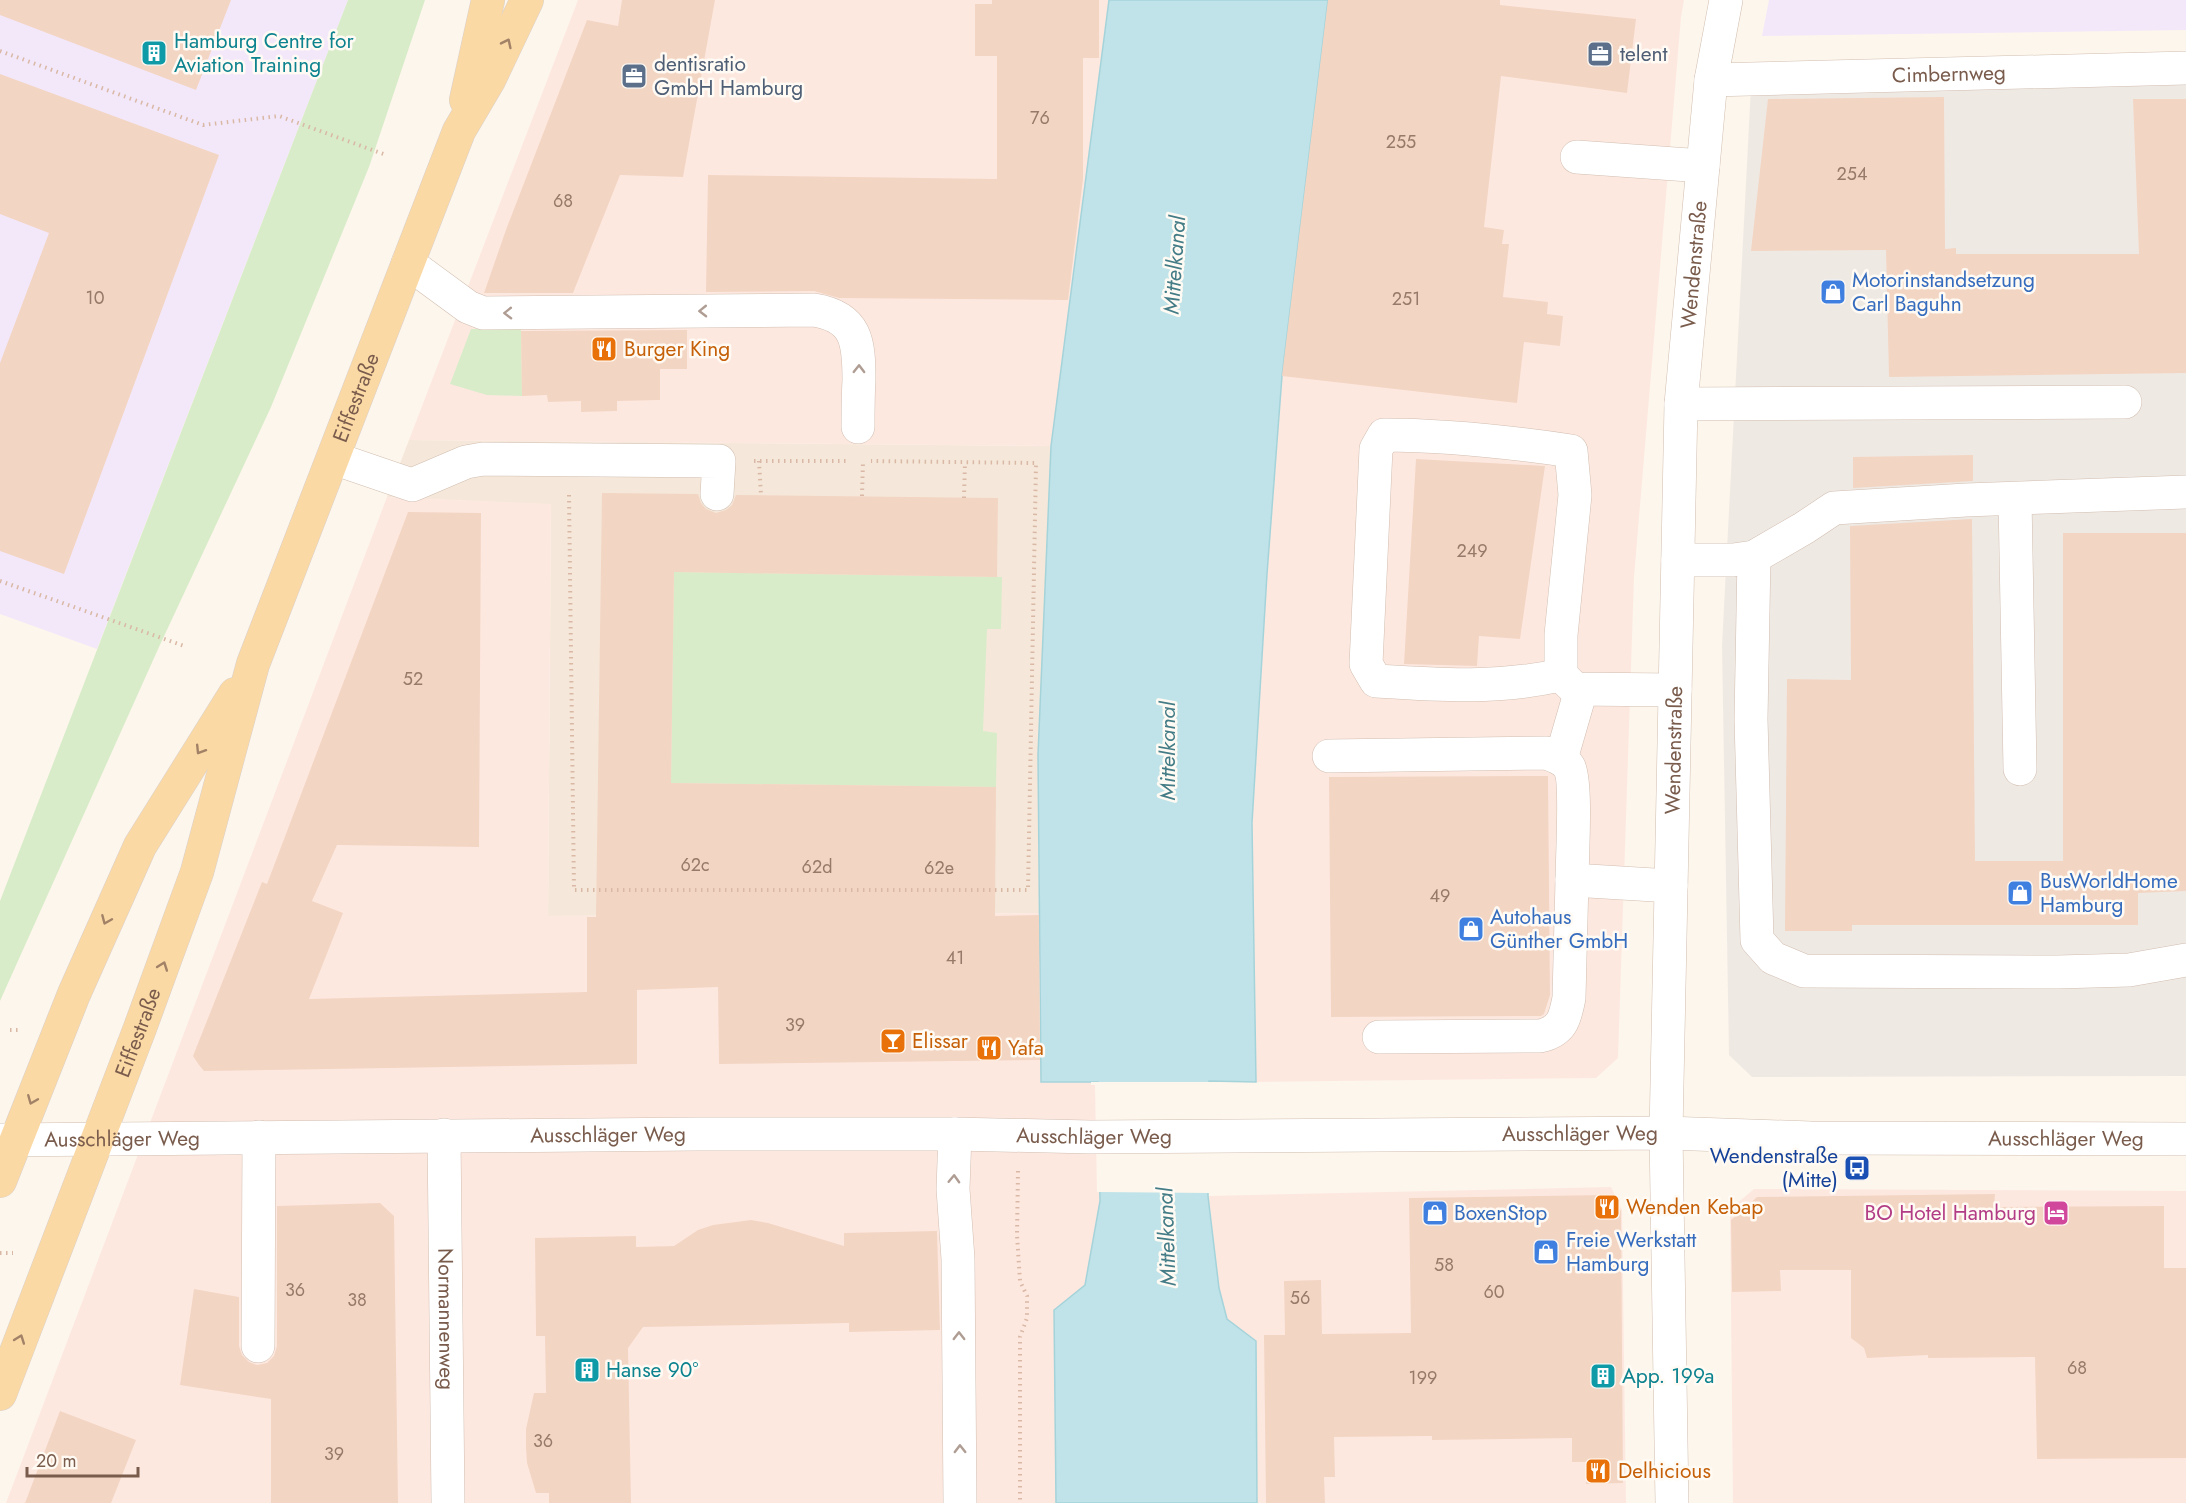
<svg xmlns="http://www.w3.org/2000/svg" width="2186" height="1503" font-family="Jost,sans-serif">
	<rect width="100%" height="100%" fill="#fdf6ec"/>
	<path fill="#f5e8da" d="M409,440L1051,446L1038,755L1039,913L548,916L551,505L387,497Z"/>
	<g fill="#fde8e0">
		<path d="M578,0H1109L1051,446L409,440Z"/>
		<path d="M1328,0H1684L1681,17L1634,577L1618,1058L1596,1078L1256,1082L1252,823L1267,574L1282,376Z"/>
		<path d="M387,497L551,504L548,916L1039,913L1040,1060L1098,1082L1100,1201L1085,1285L1054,1310L1056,1503H6Z"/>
		<path d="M1611,1187L1622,1210L1626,1503H1257L1256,1342L1227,1319L1219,1288L1208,1196Z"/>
		<path d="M1754,1189L2186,1191V1503H1733L1730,1209Z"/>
	</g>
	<path fill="#efe9e4" d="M2186,84V1076L1752,1077L1729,1055L1722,646L1751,86Z"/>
	<g fill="#f3e8fa">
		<path d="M0,0H348L97,649L0,614Z"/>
		<path d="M1769,0H2186V30L1762,36Z"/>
	</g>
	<g fill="#d8ecc9">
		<path d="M348,0H425L369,167L271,407L159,647L0,1001V901Z"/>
		<path d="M471,329H521L522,396L487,395L450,384Z"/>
		<path d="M674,572L1002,577L1001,629H987L983,731L997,733L996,787L671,783Z"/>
	</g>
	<path fill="#bfe3e8" stroke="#a5d3da" stroke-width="1.5" d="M1109,0H1328L1282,376L1267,574L1252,823L1256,1082L1209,1081L1208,1196L1219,1288L1227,1319L1256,1341L1257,1503H1056L1054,1310L1085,1285L1100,1201L1098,1082H1041L1038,755L1051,446Z"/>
	<path fill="#fdf6ec" d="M1091,1082H1212L1211,1193L1097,1192L1095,1085H1091Z"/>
	<g fill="#f3d5c3">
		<path d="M0,0H231L196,90L0,15Z"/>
		<path d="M622,0H715L683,177L620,175L573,293H484L507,227L587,20L618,26Z"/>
		<path d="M992,0H1099V58H1083V179L1068,300L839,298L814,291L706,292L708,175L997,179V56H975V4H992Z"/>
		<path d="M1328,0H1500V5L1636,19L1627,93L1501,76L1484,227L1504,230L1502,244H1509L1503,297L1548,302L1547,314L1563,316L1560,346L1524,342L1517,403L1282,376Z"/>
		<path d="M0,74L219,155L64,574L0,551V363L49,233L0,214Z"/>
		<path d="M1944,97L1945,249L1956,248V254H2139L2133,99H2186V373L1889,377L1886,250L1751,251L1768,99Z"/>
		<path d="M687,330V369H660V400L617,401V411L581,412V401L548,402L547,395L522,396L521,331Z"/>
		<path d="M1973,455V481L1853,488V457Z"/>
		<path d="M1416,459L1545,466L1520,639L1479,636L1477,666L1404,664Z"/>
		<path d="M602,493L698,494L701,503L706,509L716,513L726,510L732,505L736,495L998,498L997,577L674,572L671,783L996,787L995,916L1039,915L1040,1060L719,1064L718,987L637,990V1064L204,1071L199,1065L193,1056L262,882L267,884L408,512L481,513L479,847L337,845L312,901L343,913L309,999L587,992V917H596Z"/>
		<path d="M1972,519L1975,861H2063V533H2186V891L2138,893V925H1852V931H1785L1787,679L1851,680L1850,526Z"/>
		<path d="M1548,776L1550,995L1544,1014L1541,1016L1331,1017L1329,777Z"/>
		<path d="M1995,1194L1994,1207L2164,1206V1268H2186V1458L2037,1459L2035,1357L1928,1358V1355L1867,1358L1864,1348L1851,1338V1270H1780L1781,1291L1732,1292L1731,1220L1757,1197Z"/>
		<path d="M1607,1195L1621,1211L1623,1483L1586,1484L1587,1462H1572V1438L1432,1440V1436L1334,1437L1335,1477H1324L1325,1503H1266L1264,1335H1285L1284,1281L1321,1280L1322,1334L1411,1333L1409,1198Z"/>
		<path d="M380,1203L394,1216L398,1503H271V1399L180,1385L194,1289L239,1297V1346L242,1355L249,1362L257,1365L267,1363L274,1356L277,1346V1206Z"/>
		<path d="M751,1220L768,1223L844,1246V1233L937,1231L940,1330L849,1332V1323L643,1327L628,1348L631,1503H549V1493H536L527,1463L526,1448V1429L534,1393H546L545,1336H536L535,1238L636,1236V1247L674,1246L698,1230L713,1225Z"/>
		<path d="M60,1411L136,1440L111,1503H25Z"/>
	</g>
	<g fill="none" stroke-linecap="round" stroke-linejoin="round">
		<g stroke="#d1beb0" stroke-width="34">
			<g id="minor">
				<path id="s1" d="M1711,80L2186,68"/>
				<path d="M1577,157L1703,166"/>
				<path d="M408,263L468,307L483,313L814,310C857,317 859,342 859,380C858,396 858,411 858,427"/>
				<path d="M1681,404L2125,402"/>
				<path d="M333,458L412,485L466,462L483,459L719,461L717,494"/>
				<path d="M2015,499L2020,769"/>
				<path d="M1754,557L1751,719L1757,940L1773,958L1804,971L2058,972L2129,970L2186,960"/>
				<path d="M1678,560H1733L1754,557L1804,528L1834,508L1966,500L2186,492"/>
				<path d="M1561,675C1497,689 1440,685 1376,681L1366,664L1376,449L1384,435C1447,435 1509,442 1571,451L1575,495L1561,635V675L1575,689L1675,690"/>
				<path d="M1329,756L1546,753C1554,756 1564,759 1569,767C1577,780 1572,861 1572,880L1671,886"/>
				<path d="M1561,759L1581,690"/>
				<path d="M1379,1037L1540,1036C1562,1031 1565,1019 1569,998L1572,880"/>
				<path d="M955,1134L953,1189L958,1259L960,1503"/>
				<path id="s2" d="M444,1135L448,1503"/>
				<path id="s3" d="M0,1140L697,1134H955L1090,1137L1666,1133L1811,1138L2186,1139"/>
				<path d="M258,1346L259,1137"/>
				<path id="s4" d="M1672,1503L1666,1133L1681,404L1711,80L1726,0"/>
			</g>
		</g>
		<g stroke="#dad1cd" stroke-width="34">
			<g id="major">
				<path d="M466,100L488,0"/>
				<path d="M0,1181L74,994L140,846L235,694"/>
				<path id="s5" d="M0,1394L140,1028L197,872L253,664L459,131L489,80L527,0"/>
			</g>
		</g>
		<g stroke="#d9b8a5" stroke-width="4" stroke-dasharray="1.5 4.5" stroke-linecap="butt">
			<path d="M0,51L203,125L279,116L386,155"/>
			<path d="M754,461H846"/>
			<path d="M759,461L761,495"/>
			<path d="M569,495L574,890H1028L1036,463L871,461"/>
			<path d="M862,496L863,461"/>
			<path d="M964,498L965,462"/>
			<path d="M0,581L184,646"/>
			<path d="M10,1030H22"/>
			<path d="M1018,1171L1017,1235L1020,1281L1027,1296V1318L1020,1337V1503"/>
			<path d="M0,1253H13"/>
		</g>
		<use href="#minor" stroke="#fff" stroke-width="33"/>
		<use href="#major" stroke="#fbd9a5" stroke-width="33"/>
	</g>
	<defs><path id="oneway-chevron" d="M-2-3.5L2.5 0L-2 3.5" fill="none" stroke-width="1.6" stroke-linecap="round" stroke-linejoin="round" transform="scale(1.5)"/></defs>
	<g stroke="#a18267">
		<use href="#oneway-chevron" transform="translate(507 43) rotate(-64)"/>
		<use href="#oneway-chevron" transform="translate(200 750) rotate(122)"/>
		<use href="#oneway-chevron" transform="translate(106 920) rotate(113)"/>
		<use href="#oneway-chevron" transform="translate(163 966) rotate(-70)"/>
		<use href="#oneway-chevron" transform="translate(32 1100) rotate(112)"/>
		<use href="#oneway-chevron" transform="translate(20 1339) rotate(-70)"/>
	</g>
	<g stroke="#af9d94">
		<use href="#oneway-chevron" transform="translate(703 311) rotate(179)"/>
		<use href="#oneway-chevron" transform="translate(508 313) rotate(179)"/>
		<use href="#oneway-chevron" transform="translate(859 369) rotate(-89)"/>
		<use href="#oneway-chevron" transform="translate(954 1179) rotate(-88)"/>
		<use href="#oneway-chevron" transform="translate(959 1336) rotate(-90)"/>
		<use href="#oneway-chevron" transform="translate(960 1449) rotate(-91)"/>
	</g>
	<defs>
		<g id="building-square" transform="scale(1.35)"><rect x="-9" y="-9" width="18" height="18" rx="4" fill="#0f9aa8" stroke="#fffaf3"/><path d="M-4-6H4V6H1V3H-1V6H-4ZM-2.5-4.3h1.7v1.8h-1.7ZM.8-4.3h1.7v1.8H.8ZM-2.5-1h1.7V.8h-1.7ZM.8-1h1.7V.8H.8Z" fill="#fff"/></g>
		<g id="office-square" transform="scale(1.35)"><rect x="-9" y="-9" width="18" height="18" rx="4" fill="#5c6f8a" stroke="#fffaf3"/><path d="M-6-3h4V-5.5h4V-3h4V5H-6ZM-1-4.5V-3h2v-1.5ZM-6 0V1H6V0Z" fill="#fff"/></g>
		<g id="shop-square" transform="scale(1.35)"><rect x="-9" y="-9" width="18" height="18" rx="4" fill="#3f7fe0" stroke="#fffaf3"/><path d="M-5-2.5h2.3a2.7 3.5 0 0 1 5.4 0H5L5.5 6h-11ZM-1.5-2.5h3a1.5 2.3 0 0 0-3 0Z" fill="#fff"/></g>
		<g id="restaurant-square" transform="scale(1.35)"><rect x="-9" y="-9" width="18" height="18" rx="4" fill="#e8710a" stroke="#fffaf3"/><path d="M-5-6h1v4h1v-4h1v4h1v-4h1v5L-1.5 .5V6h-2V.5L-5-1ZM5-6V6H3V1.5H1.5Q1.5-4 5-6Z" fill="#fff"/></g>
		<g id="bar-square" transform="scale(1.35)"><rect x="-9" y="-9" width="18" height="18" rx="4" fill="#e8710a" stroke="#fffaf3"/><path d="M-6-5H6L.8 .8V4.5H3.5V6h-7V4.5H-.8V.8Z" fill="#fff"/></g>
		<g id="bus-square" transform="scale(1.35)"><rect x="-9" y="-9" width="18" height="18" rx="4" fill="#1a4fb4" stroke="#fffaf3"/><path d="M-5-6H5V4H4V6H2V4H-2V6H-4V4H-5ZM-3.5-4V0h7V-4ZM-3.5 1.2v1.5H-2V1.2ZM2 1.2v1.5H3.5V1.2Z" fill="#fff"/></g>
		<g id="hotel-square" transform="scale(1.35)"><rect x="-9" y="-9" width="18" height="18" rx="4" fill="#d1479c" stroke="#fffaf3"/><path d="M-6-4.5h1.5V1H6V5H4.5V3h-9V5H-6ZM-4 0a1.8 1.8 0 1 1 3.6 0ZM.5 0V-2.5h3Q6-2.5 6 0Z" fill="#fff"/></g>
	</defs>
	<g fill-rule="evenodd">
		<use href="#building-square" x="154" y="53"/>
		<use href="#office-square" x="1600" y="54"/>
		<use href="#office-square" x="634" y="76"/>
		<use href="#shop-square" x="1833" y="292"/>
		<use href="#restaurant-square" x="604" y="349"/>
		<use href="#shop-square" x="2020" y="893"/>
		<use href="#shop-square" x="1471" y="929"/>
		<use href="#bar-square" x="893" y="1041"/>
		<use href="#restaurant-square" x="989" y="1048"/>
		<use href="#bus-square" x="1857" y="1168"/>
		<use href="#restaurant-square" x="1607" y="1207"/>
		<use href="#shop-square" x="1435" y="1213"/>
		<use href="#hotel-square" x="2056" y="1213"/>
		<use href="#shop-square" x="1546" y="1252"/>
		<use href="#building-square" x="587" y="1370"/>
		<use href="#building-square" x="1603" y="1376"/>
		<use href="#restaurant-square" x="1598" y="1471"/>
	</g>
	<g text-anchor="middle" stroke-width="5" stroke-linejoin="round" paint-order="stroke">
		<g font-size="18" fill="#987a6a">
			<text x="1040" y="124">76</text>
			<text x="1401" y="148">255</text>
			<text x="1852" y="180">254</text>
			<text x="563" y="207">68</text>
			<text x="95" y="304">10</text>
			<text x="1406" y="305">251</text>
			<text x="1472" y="557">249</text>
			<text x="413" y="685">52</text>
			<text x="695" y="871">62c</text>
			<text x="817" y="873">62d</text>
			<text x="939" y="874">62e</text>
			<text x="1440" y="902">49</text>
			<text x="955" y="964">41</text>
			<text x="795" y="1031">39</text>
			<text x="1444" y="1271">58</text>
			<text x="295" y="1296">36</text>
			<text x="1494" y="1298">60</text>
			<text x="1300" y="1304">56</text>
			<text x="357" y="1306">38</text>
			<text x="2077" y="1374">68</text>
			<text x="1423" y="1384">199</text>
			<text x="543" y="1447">36</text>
			<text x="334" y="1460">39</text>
		</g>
		<g font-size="21" fill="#0d838f" stroke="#fffaf3" text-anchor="start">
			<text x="174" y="48">Hamburg Centre for<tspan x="174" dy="24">Aviation Training</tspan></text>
			<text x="606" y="1377">Hanse 90°</text>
			<text x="1622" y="1383">App. 199a</text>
		</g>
		<g font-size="21" fill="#4e5e75" stroke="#fffaf3" text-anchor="start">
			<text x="1620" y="61">telent</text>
			<text x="654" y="71">dentisratio<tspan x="654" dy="24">GmbH Hamburg</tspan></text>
		</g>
		<g font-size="21" fill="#7a5c4d" stroke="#fffaf3">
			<text dy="7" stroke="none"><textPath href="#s1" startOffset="238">Cimbernweg</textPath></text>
			<text dy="7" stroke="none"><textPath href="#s4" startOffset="1239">Wendenstraße</textPath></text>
			<text dy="7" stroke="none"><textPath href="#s5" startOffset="1059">Eiffestraße</textPath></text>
			<text dy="7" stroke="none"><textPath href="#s4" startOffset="753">Wendenstraße</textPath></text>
			<text dy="7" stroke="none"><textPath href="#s5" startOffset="387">Eiffestraße</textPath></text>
			<text dy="7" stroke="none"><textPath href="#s3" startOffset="1580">Ausschläger Weg</textPath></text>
			<text dy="7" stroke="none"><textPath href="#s3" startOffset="608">Ausschläger Weg</textPath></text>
			<text dy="7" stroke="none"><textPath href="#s3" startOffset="1094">Ausschläger Weg</textPath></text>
			<text dy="7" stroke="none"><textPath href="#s3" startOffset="122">Ausschläger Weg</textPath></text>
			<text dy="7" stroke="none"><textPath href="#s3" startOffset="2066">Ausschläger Weg</textPath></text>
			<text dy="7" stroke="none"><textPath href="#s2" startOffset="184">Normannenweg</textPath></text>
		</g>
		<g font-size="21" fill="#366cbe" stroke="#fffaf3" text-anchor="start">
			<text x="1852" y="287">Motorinstandsetzung<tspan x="1852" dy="24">Carl Baguhn</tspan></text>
			<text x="2040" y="888">BusWorldHome<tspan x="2040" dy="24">Hamburg</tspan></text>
			<text x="1490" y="924">Autohaus<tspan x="1490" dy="24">Günther GmbH</tspan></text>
			<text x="1454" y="1220">BoxenStop</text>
			<text x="1566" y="1247">Freie Werkstatt<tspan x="1566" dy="24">Hamburg</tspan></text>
		</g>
		<g font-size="21" fill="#c56008" stroke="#fffaf3" text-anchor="start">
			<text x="624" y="356">Burger King</text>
			<text x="912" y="1048">Elissar</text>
			<text x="1008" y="1055">Yafa</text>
			<text x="1626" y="1214">Wenden Kebap</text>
			<text x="1618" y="1478">Delhicious</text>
		</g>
		<g font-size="21" fill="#164399" stroke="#fffaf3" text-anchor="end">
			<text x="1838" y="1163">Wendenstraße<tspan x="1838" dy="24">(Mitte)</tspan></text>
		</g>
		<g font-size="21" fill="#b23c85" stroke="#fffaf3" text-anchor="end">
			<text x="2036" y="1220">BO Hotel Hamburg</text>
		</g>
		<g font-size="22" font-style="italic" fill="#437c86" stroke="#fffaf3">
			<text transform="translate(1174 265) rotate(-86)" y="8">Mittelkanal</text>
			<text transform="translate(1167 751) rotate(-90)" y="8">Mittelkanal</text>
			<text transform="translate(1166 1237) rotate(-92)" y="8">Mittelkanal</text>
		</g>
	</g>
	<path d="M27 1467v9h111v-9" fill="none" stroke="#7a5c4d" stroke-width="3"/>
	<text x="36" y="1467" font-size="18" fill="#7a5c4d" stroke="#fffaf3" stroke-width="4.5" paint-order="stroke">20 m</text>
</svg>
